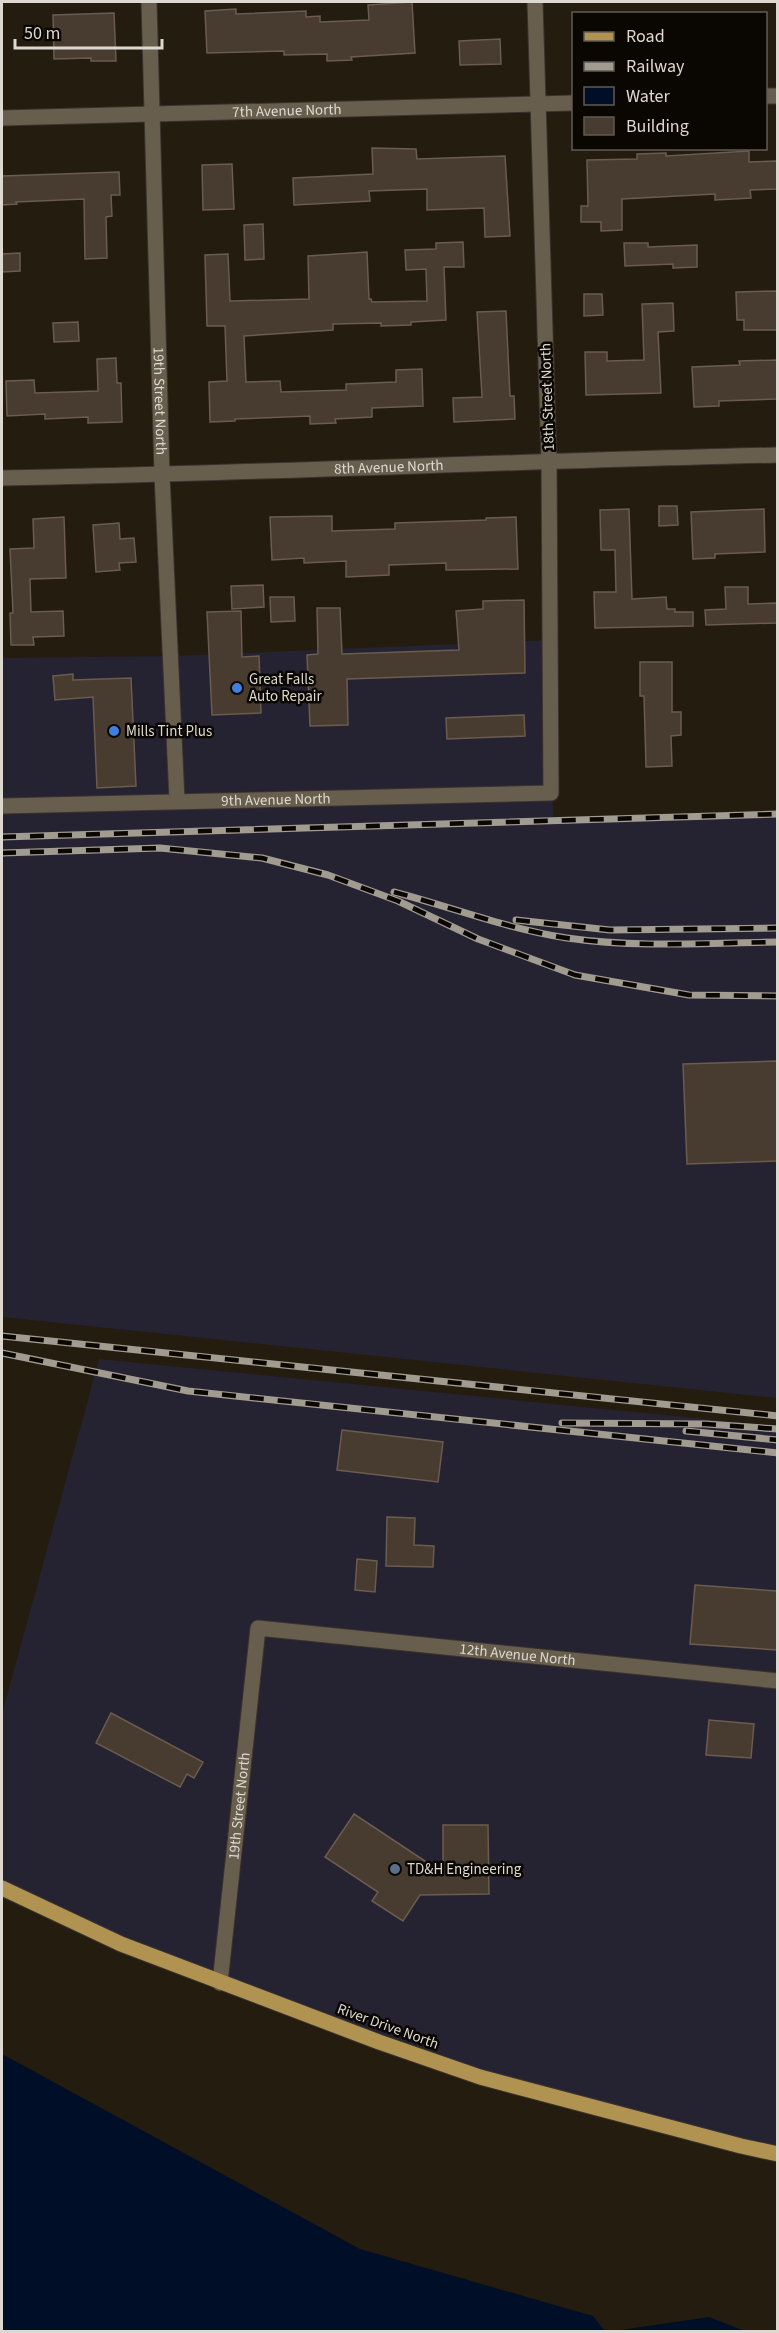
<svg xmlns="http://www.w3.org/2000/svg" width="779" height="2333" font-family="'Source Sans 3',sans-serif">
	<rect width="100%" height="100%" fill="#241c0e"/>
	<g fill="#252232">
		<path d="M551,640L553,821L777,814V1398L2,1317V658L171,656Z"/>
		<path d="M99,1359L777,1426V2154L480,2077L220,1983L2,1885V1714Z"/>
	</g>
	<g fill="#000f27">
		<path d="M2,2054L360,2249L593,2316L605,2331H2Z"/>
		<path d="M709,2317L745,2331H614Z"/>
	</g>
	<g fill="#483b2f" stroke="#6a5c4f" stroke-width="1.5">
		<path d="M412,2L415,53L351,57L352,60L327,61V54L284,55V51L207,53L205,11L236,9V14L306,11V17L320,16V22L369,20L368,5Z"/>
		<path d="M114,13L116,61H91V58L54,59L53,15Z"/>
		<path d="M500,39L501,64L460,65L459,41Z"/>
		<path d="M372,148L416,149L417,159L505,156L510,236L485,237L484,208L427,210V189L369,191L370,201L294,205L293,178L373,174Z"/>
		<path d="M749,151V162L777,161V189L750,190L751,198L715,200V194L622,199V230L601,231V222H581V206H588L587,160L637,159V154L666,153V156Z"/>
		<path d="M232,164L234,209L203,210L202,165Z"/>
		<path d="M119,172L120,195H111L112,216L106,217L107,258L85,259L84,199L16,202L17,204L2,205V176Z"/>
		<path d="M263,224L264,259L245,260L244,225Z"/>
		<path d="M463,242L464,267H444L446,320L411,322V325L381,326V323L333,324V330L244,336L246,382L280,381L281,392L346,390V384L396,382V370L422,369L423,406L372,408V417L335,419L336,423L310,424V416L235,419V421L210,422L209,382L227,381L225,326H207L205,255L228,254L230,301L309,299L308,256L367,252L369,299H371L372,302L427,301L426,269L406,270L405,250L436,249V243Z"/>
		<path d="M624,243H648V247L697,245V267L673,268V264L625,266Z"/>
		<path d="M20,253V271L2,272V254Z"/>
		<path d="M777,291V330H744V320H737L736,292Z"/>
		<path d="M584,294H602L603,315L584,316Z"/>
		<path d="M673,303L674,331L658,332L661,393L586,395L585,352H607V361L644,360L642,304Z"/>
		<path d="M506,311L510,396H514L515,419L454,422L453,398L482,397L477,312Z"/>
		<path d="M78,322L79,341L54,342L53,323Z"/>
		<path d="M116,358L117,383H121L122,422L88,423V417L45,419V414L7,416L6,381L34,380L35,393L98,391L97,359Z"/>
		<path d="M777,360V399L719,401V406L694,407L692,367L740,365L739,361Z"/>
		<path d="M659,506H677L678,525L659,526Z"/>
		<path d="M629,509L632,599L666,597L667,609H675V612H693V626L595,628L594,592H616L615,550H601L600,510Z"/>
		<path d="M764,509L765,552L715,554V558L693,559L691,512Z"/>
		<path d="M332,516V531L395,529V523L486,520V518L516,517L518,569L446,570V563L389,565V575L346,577V561L304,563V558L272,560L270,517Z"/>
		<path d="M64,517L66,578L30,579L31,612L63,611L64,636L33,637L34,645H11L10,613H13L10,549L34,548L33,519Z"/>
		<path d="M119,523L120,539L134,538L136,562L119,563L120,570L96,572L93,525Z"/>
		<path d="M263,585L264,607L232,609L231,586Z"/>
		<path d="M725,587H748V604L777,603V623L706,625L705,610L726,609Z"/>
		<path d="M270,597H294L295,621L271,622Z"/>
		<path d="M524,600L525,673L347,679L348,725L310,726L307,655L318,654L317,608H340L342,654L459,650L456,611L483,609V601Z"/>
		<path d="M241,611L242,657L259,656L261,713L212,715L207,612Z"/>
		<path d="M640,662H672V712H681V735L671,736L672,766L646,767L644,696H640Z"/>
		<path d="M73,674V680L131,678L136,786L97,788L93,697L55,700L53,676Z"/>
		<path d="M524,715L525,736L447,739L446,718Z"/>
		<path d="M777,1061V1161L687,1164L683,1064Z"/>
		<path d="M342,1430L443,1442L438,1482L337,1470Z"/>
		<path d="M387,1517L415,1518L414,1545L434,1546L433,1567L386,1566Z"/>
		<path d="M357,1559L377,1561L375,1592L355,1590Z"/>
		<path d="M695,1585L777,1591V1650L690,1644Z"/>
		<path d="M111,1713L203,1762L194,1778L187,1774L180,1787L96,1743Z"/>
		<path d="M709,1720L754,1724L751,1758L706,1755Z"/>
		<path d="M354,1814L443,1873V1825H488L489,1894L420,1895L403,1921L372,1901L378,1892L325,1857Z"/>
	</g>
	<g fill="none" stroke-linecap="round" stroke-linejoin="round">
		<g stroke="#3b342e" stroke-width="17">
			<g id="minor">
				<path id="s1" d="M149,2L162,475L177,800"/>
				<path d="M766,96H778"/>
				<path id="s2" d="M2,118L574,103"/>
				<path id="s3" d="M2,478C260,473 519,461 778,455"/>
				<path id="s4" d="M2,806L551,793L549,461L535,2"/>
				<path id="s5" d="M220,1983L258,1628L778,1681"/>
			</g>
		</g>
		<g stroke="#3b342e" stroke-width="17">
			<path id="major" d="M2,1888L121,1944L379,2042L480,2077L741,2146L778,2154"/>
		</g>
		<use href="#minor" stroke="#675e4e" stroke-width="15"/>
		<use href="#major" stroke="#b19351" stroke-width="15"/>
		<g stroke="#a19b90" stroke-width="7">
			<g id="rail">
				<path d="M2,837L778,814"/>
				<path d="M2,853L160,848L262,858L328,875L398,901L478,939L575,975L689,995L778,996"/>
				<path d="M394,892C451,907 508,929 567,938C636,948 707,943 778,942"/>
				<path d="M516,920L610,930L778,928"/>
				<path d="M2,1336L778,1416"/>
				<path d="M2,1353L188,1391L778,1453"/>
				<path d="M562,1423L706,1424L778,1429"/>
				<path d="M686,1431L778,1440"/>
			</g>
		</g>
		<use href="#rail" stroke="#0a0703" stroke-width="4.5" stroke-dasharray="14" stroke-linecap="butt"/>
	</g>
	<g fill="#3f7fe0" stroke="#0a0703" stroke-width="2">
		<circle cx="237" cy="688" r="6"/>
		<circle cx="114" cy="731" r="6"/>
	</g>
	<circle fill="#5c6f8a" stroke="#0a0703" stroke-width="2" cx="395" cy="1869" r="6"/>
	<g text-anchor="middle" stroke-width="5" stroke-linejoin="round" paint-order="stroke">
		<g font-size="15" fill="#ded9d0" stroke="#0a0703">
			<text dy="5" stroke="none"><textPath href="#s2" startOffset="285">7th Avenue North</textPath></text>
			<text transform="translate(547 397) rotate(-92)" y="5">18th Street North</text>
			<text dy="5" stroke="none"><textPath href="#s1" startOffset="399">19th Street North</textPath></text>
			<text dy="5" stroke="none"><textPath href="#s3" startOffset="387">8th Avenue North</textPath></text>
			<text dy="5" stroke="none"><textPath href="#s4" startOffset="274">9th Avenue North</textPath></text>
			<text dy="5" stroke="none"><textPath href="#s5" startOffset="618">12th Avenue North</textPath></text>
			<text dy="5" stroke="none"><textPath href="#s5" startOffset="178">19th Street North</textPath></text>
			<text transform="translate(388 2026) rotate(20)" y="5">River Drive North</text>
		</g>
		<g font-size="15" fill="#ded9d0" stroke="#0a0703" text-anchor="start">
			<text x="249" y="684">Great Falls<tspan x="249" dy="17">Auto Repair</tspan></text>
			<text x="126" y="736">Mills Tint Plus</text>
			<text x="407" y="1874">TD&amp;H Engineering</text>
		</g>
	</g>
	<rect width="779" height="2333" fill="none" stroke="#ded9d0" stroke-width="6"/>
	<rect x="572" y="12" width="195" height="138" fill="#0a0703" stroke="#5f5b55" stroke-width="1.5"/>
	<rect x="584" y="32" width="30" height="9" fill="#b19351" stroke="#5f5b55" stroke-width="1.5"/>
	<text x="626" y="42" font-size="18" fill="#ded9d0">Road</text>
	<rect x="584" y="62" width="30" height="9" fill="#a19b90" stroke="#5f5b55" stroke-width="1.5"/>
	<text x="626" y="72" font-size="18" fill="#ded9d0">Railway</text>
	<rect x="584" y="87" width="30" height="18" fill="#000f27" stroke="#5f5b55" stroke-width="1.5"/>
	<text x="626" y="102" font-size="18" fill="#ded9d0">Water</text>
	<rect x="584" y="117" width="30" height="18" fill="#483b2f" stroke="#5f5b55" stroke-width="1.5"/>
	<text x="626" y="132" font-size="18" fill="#ded9d0">Building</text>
	<path d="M15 39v9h147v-9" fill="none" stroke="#ded9d0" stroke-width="3"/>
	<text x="24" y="39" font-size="18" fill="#ded9d0" stroke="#0a0703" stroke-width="4.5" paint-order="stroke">50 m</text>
</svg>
